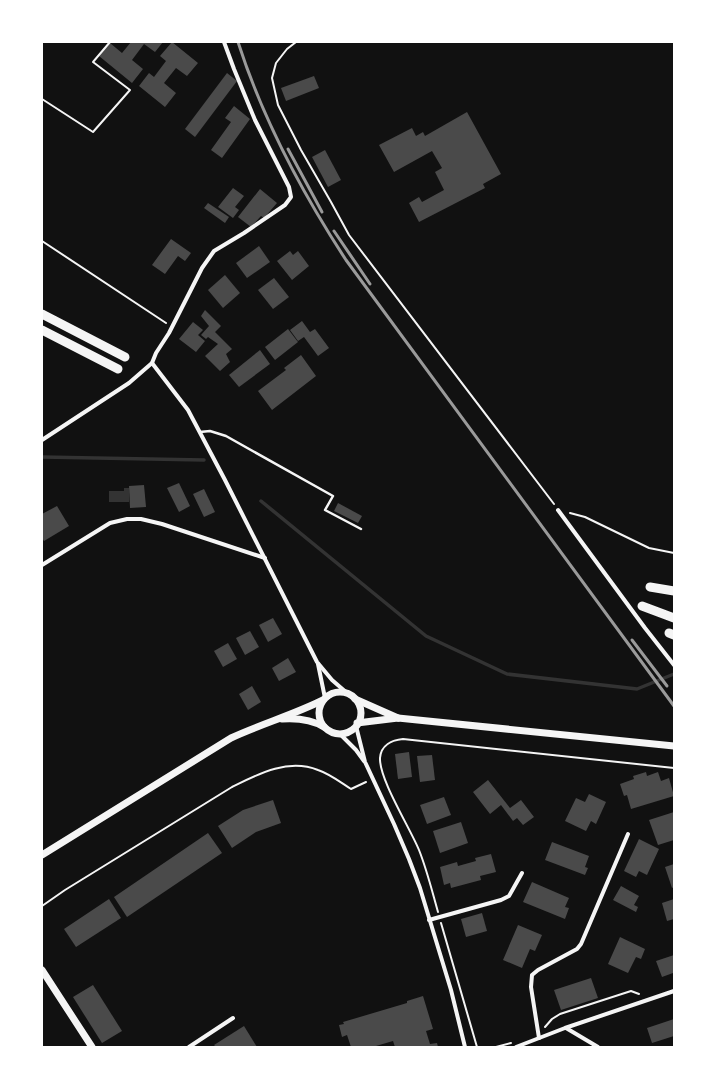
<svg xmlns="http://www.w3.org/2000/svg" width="716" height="1089" font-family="Rubik,sans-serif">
	<rect width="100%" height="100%" fill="#111"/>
	<path fill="#333" d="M124,488H129V502H109V491H124Z"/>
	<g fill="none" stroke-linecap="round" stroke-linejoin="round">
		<g stroke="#333" stroke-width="3.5">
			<path d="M42,457L204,460"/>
			<path d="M261,501L426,636L507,674L637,689L674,674"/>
		</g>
	</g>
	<g fill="#4a4a4a">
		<path d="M131,42H163L155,52L144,44L132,60L143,69L132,83L99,56L110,43L122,53Z"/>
		<path d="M172,42L198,63L187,76L176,68L164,83L176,93L165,107L139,86L149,73L154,77L166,61L160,56Z"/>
		<path d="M227,73L237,81L195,137L185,129Z"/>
		<path d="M314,76L319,88L286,101L281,88Z"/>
		<path d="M234,106L250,119L222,158L211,150L231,122L225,118Z"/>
		<path d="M467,112L501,174L483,184L485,188L419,222L409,203L419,197L422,202L444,190L435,172L442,168L432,151L394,172L379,145L412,128L416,136L423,132L425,136Z"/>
		<path d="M325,150L341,180L328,187L312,157Z"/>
		<path d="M233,188L244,196L235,207L239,210L233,218L218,207Z"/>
		<path d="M260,189L277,203L264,218L261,216L251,227L238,217Z"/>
		<path d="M208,203L229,217L225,223L204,208Z"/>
		<path d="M171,239L191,253L185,261L178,256L165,274L152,265Z"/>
		<path d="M259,246L270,262L247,278L236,263Z"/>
		<path d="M290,251L293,255L298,251L309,266L292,280L277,261Z"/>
		<path d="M225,275L240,293L223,308L208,290Z"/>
		<path d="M274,278L289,297L273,309L258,290Z"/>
		<path d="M205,310L221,326L215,332L232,349L226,354L230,362L220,371L205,356L218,344L208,337L206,339L201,335L209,326L201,316Z"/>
		<path d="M302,321L310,332L315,329L329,348L318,356L304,337L298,341L290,330Z"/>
		<path d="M193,322L203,330L198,335L205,341L196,352L179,339Z"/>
		<path d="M288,329L298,342L275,360L265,347Z"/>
		<path d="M260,350L270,364L239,387L229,375Z"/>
		<path d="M301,355L316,376L272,410L258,391L286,370L284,368Z"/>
		<path d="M179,483L190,506L179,512L167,488Z"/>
		<path d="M144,485L146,507L130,508L129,486Z"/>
		<path d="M204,489L215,512L204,517L193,494Z"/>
		<path d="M338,503L362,516L358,523L334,511Z"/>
		<path d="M57,506L69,526L44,541L42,538V514Z"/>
		<path d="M273,618L282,634L268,642L259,625Z"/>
		<path d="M250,631L259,647L245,655L236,638Z"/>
		<path d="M228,643L237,659L223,667L214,651Z"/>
		<path d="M288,658L296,672L279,681L272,668Z"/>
		<path d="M252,686L261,702L248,710L239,694Z"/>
		<path d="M409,752L412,777L398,779L395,754Z"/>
		<path d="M432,755L435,780L420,782L417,756Z"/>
		<path d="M646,772L647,776L658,772L661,781L669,778L674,796L631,809L627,795L624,796L620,784L634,779L633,776Z"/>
		<path d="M488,780L510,808L521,800L534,817L523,825L517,818L513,821L501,805L490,814L473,792Z"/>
		<path d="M589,794L606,802L596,824L591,821L586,831L565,821L576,798L585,802Z"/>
		<path d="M444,797L451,815L427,824L420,805Z"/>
		<path d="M273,800L281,823L256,832L232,848L218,826L243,810Z"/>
		<path d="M674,812V840L658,845L649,820Z"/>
		<path d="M461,822L468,843L440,853L433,831Z"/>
		<path d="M208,833L222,853L127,917L114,897Z"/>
		<path d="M639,839L659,849L647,875L639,871L636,877L624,871Z"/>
		<path d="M552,842L589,856L585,867L588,868L585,875L545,860Z"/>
		<path d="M491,854L496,872L480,876L481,880L451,888L450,883L444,885L440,867L457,862L458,866L476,861L475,858Z"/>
		<path d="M674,864V887L672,888L665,867Z"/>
		<path d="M532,882L569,898L565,907L569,908L565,919L523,902Z"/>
		<path d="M621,886L639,896L634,905L638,907L636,912L613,900Z"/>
		<path d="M109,899L121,918L76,947L64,929Z"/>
		<path d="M674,899V919L667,921L662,903Z"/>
		<path d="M482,913L487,931L466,937L461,919Z"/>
		<path d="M518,925L542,935L535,951L530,949L522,968L503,960Z"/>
		<path d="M620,937L645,949L641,959L636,957L628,973L608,964Z"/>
		<path d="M674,955V976L673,973L662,977L656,961Z"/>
		<path d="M591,978L598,998L561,1010L554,990Z"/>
		<path d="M93,985L122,1031L102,1043L73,997Z"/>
		<path d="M423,996L433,1029L426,1031L430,1044L437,1043L438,1047H395L393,1041L376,1046L377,1047H351L347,1035L342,1037L339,1025L344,1024L343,1022L407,1003V1001Z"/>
		<path d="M674,1019V1036L652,1043L647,1028Z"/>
		<path d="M244,1026L257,1047H216L214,1045Z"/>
	</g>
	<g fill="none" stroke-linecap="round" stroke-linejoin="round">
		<g stroke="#f5f5f5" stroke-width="2">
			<path d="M296,42L287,49L276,63L272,78L278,105L301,150L331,202L349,235L554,504"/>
			<path d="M42,99L93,132L130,90L93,62L110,42"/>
			<path d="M42,241L166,323"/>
			<path d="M570,513L585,517L649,548L674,553"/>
			<path d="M42,906L65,890L232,787C258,774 288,758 318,770C330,774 340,782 351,789L366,782"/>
			<path d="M438,912C432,891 427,870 419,850C410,828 379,779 380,758C381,745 392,740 403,739L674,768"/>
			<path d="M441,923L477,1047"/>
			<path d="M545,1027L552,1019L560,1014L631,991L639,994"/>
			<path d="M496,1047L511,1043"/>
		</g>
		<path stroke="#f5f5f5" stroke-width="2.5" d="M200,432L210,431L226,436L333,496L325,510L361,529"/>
		<g stroke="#f5f5f5" stroke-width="4">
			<path d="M152,363L188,410L225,480L317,662L332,680L347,693"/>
			<path d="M42,440L129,383L152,363L156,353L169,333L202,268L214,251L244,233L285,205L291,197L289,187L255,120L234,69L224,42"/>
			<path d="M558,510L645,628L674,665"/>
			<path d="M42,565L110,523L127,519H141L162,524L265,558"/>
			<path d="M318,664L325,698"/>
			<path d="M356,726L365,762L394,824L409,859L420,888L451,990L465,1047"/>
			<path d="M339,733L356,750L364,761"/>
			<path d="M429,920L501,900L509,896L522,873"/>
			<path d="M566,1028L598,1047"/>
			<path d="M539,1038L531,987L532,975L538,970L577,949L581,944L628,834"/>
			<path d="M189,1047L233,1018"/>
			<path d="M516,1047L565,1028L674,991"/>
		</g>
		<g stroke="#f5f5f5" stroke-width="7">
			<circle cx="340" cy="713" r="21"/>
			<path d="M355,699L398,718"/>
			<path d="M282,719C297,718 311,719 324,727"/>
			<path d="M357,723L398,718L674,746"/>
			<path d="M42,855L231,738C261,724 293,715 323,700"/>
			<path d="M42,970L92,1047"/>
		</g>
		<g stroke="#f5f5f5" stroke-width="9">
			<path d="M42,314L125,357"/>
			<path d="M42,330L118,369"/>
			<path d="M650,587L674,591"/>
			<path d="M642,606L674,618"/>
			<path d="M669,633L674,635"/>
		</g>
		<g stroke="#9a9a9a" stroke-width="3">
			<path d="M238,42C263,120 301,191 346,260L674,706"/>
			<path d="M288,149L322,212"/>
			<path d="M334,231L370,284"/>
			<path d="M632,640L667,686"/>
		</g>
	</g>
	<rect width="716" height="1089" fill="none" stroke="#ffffff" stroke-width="86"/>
</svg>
